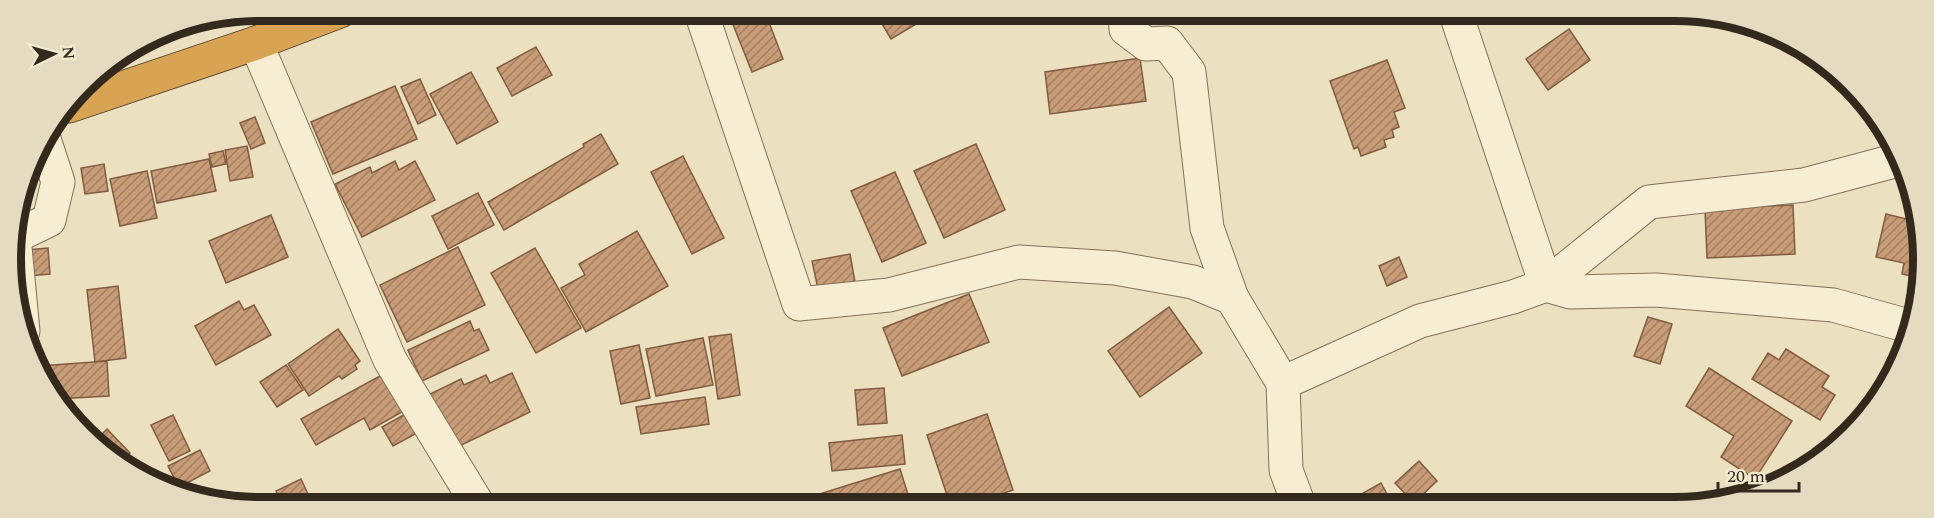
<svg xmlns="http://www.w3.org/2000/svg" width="1934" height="518" font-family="Spectral,serif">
	<defs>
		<pattern id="building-hatch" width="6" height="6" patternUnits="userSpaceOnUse" patternTransform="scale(1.5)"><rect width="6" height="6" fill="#c89c77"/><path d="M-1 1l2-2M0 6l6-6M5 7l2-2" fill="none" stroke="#a37f61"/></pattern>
	</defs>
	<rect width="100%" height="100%" fill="#ebe0c0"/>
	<g fill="url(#building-hatch)" stroke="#815c40" stroke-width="1.5">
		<path d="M728,12H765L783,59L752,72Z"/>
		<path d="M875,12L933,13V14L891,39Z"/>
		<path d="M1569,29L1590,60L1548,90L1526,59Z"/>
		<path d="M536,47L552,75L512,96L497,68Z"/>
		<path d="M1140,58L1146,101L1050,114L1045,72Z"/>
		<path d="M1387,60L1405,108L1394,112L1399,127L1392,130L1394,137L1384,140L1386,147L1361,156L1358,147L1354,149L1330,81Z"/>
		<path d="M471,72L498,122L457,144L430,94Z"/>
		<path d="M420,79L436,115L418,124L401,87Z"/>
		<path d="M395,86L417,139L333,174L311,122Z"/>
		<path d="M255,117L265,143L251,149L240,123Z"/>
		<path d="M601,134L618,164L504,230L488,202L584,147L583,144Z"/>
		<path d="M976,144L1005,210L944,238L914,171Z"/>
		<path d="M247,146L253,177L230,181L225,150Z"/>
		<path d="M223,151L226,164L212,167L209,154Z"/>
		<path d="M683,156L724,238L692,254L651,172Z"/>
		<path d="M209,159L216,191L157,203L151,171Z"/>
		<path d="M395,161L399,170L415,161L435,200L362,237L335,184L370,167L372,173Z"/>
		<path d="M104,164L108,191L85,194L81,168Z"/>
		<path d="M147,171L157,218L120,226L110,179Z"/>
		<path d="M895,172L926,243L882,262L851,191Z"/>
		<path d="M478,193L494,225L448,249L432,216Z"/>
		<path d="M1793,205L1795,254L1707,258L1705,209Z"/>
		<path d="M1886,214L1919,222V278L1902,274L1904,263L1876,257Z"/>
		<path d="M271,215L288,257L226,283L209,241Z"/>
		<path d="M637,231L668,286L586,332L561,288L585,275L579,264Z"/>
		<path d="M458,247L485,305L407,342L380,285Z"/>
		<path d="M48,248L50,274L28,276L26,250Z"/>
		<path d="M535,248L581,328L536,353L491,273Z"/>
		<path d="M850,254L855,282L818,289L812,261Z"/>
		<path d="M1399,257L1407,277L1387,286L1379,266Z"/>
		<path d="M118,286L126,358L95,362L87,290Z"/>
		<path d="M969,294L989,342L902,376L883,328Z"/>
		<path d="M239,301L244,310L254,305L271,335L216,365L195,326Z"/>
		<path d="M1169,307L1202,353L1140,397L1108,351Z"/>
		<path d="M1648,317L1672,324L1660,364L1634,356Z"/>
		<path d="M470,321L474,331L479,329L489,350L422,381L408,350Z"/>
		<path d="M338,329L360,361L355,365L357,369L342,379L339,376L309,396L288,364Z"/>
		<path d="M731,334L740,395L718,399L709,337Z"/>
		<path d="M703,338L713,385L656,396L646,349Z"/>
		<path d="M639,345L650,398L621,404L610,351Z"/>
		<path d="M1786,349L1829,376L1822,387L1835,395L1820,420L1752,379L1768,353L1779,360Z"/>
		<path d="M107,361L109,396L56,399L40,366Z"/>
		<path d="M286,365L303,390L277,407L260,382Z"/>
		<path d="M1709,368L1792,421L1755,479L1721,457L1734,436L1686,406Z"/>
		<path d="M389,371L409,408L370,430L364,418L316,445L301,419Z"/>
		<path d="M512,373L530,412L453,449L428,395L461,379L464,385L486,375L490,383Z"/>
		<path d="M884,388L887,423L858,425L855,390Z"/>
		<path d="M705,397L709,424L641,434L636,407Z"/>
		<path d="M407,413L417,433L393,446L382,427Z"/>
		<path d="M987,414L1013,490L972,504H950L927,435Z"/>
		<path d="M173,415L190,451L169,461L151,425Z"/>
		<path d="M107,429L130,453L119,464L95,441Z"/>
		<path d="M902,435L905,464L832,471L829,443Z"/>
		<path d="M200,450L210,471L179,487L168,466Z"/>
		<path d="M1419,461L1437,481L1414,503L1395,483Z"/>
		<path d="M900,469L911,504H795L794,502Z"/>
		<path d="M301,479L312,503H274L280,500L276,491Z"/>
		<path d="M1381,483L1393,505H1342Z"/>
	</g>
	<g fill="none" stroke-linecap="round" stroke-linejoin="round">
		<g stroke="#837159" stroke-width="35">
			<g id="street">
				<path d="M701,12L799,304L889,295L1019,262L1115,268L1193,282L1232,298L1283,383L1286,470L1299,505"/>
				<path d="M1125,13L1126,29L1146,44L1167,43L1189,72L1207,228L1232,298"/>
				<path d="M1456,14L1546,285L1570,292L1656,290L1833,305L1912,327"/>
				<path d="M256,43L390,360L477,503"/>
				<path d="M14,237L23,331"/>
				<path d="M12,238L49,220L58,182L44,139"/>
				<path d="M1283,383L1420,321L1513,297L1546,285L1649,202L1804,185L1898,160"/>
			</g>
		</g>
		<g stroke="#513f2d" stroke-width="35">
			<path id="highway" d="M69,106L256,43L340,11"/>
		</g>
		<use href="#street" stroke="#f7edd2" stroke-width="33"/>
		<use href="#highway" stroke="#d8a353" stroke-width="33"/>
	</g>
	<path d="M0 0H1934V518H0ZM259 21H1675A238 238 0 0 1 1913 259V259A238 238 0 0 1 1675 497H259A238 238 0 0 1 21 259V259A238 238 0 0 1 259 21Z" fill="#e4dbc1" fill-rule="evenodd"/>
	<path fill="none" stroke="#34291d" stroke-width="8" d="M259 21H1675A238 238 0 0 1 1913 259V259A238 238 0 0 1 1675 497H259A238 238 0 0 1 21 259V259A238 238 0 0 1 259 21Z"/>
	<g transform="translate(54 54) rotate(85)" stroke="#f3eacf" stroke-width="4.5" paint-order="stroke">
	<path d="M0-4.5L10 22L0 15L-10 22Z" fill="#34291d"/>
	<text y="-9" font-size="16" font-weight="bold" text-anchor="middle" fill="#34291d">N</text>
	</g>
	<path d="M1718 482v9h81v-9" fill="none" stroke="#34291d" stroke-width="3"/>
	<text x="1727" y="482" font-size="18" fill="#34291d" stroke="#f3eacf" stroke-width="4.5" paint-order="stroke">20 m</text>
</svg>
